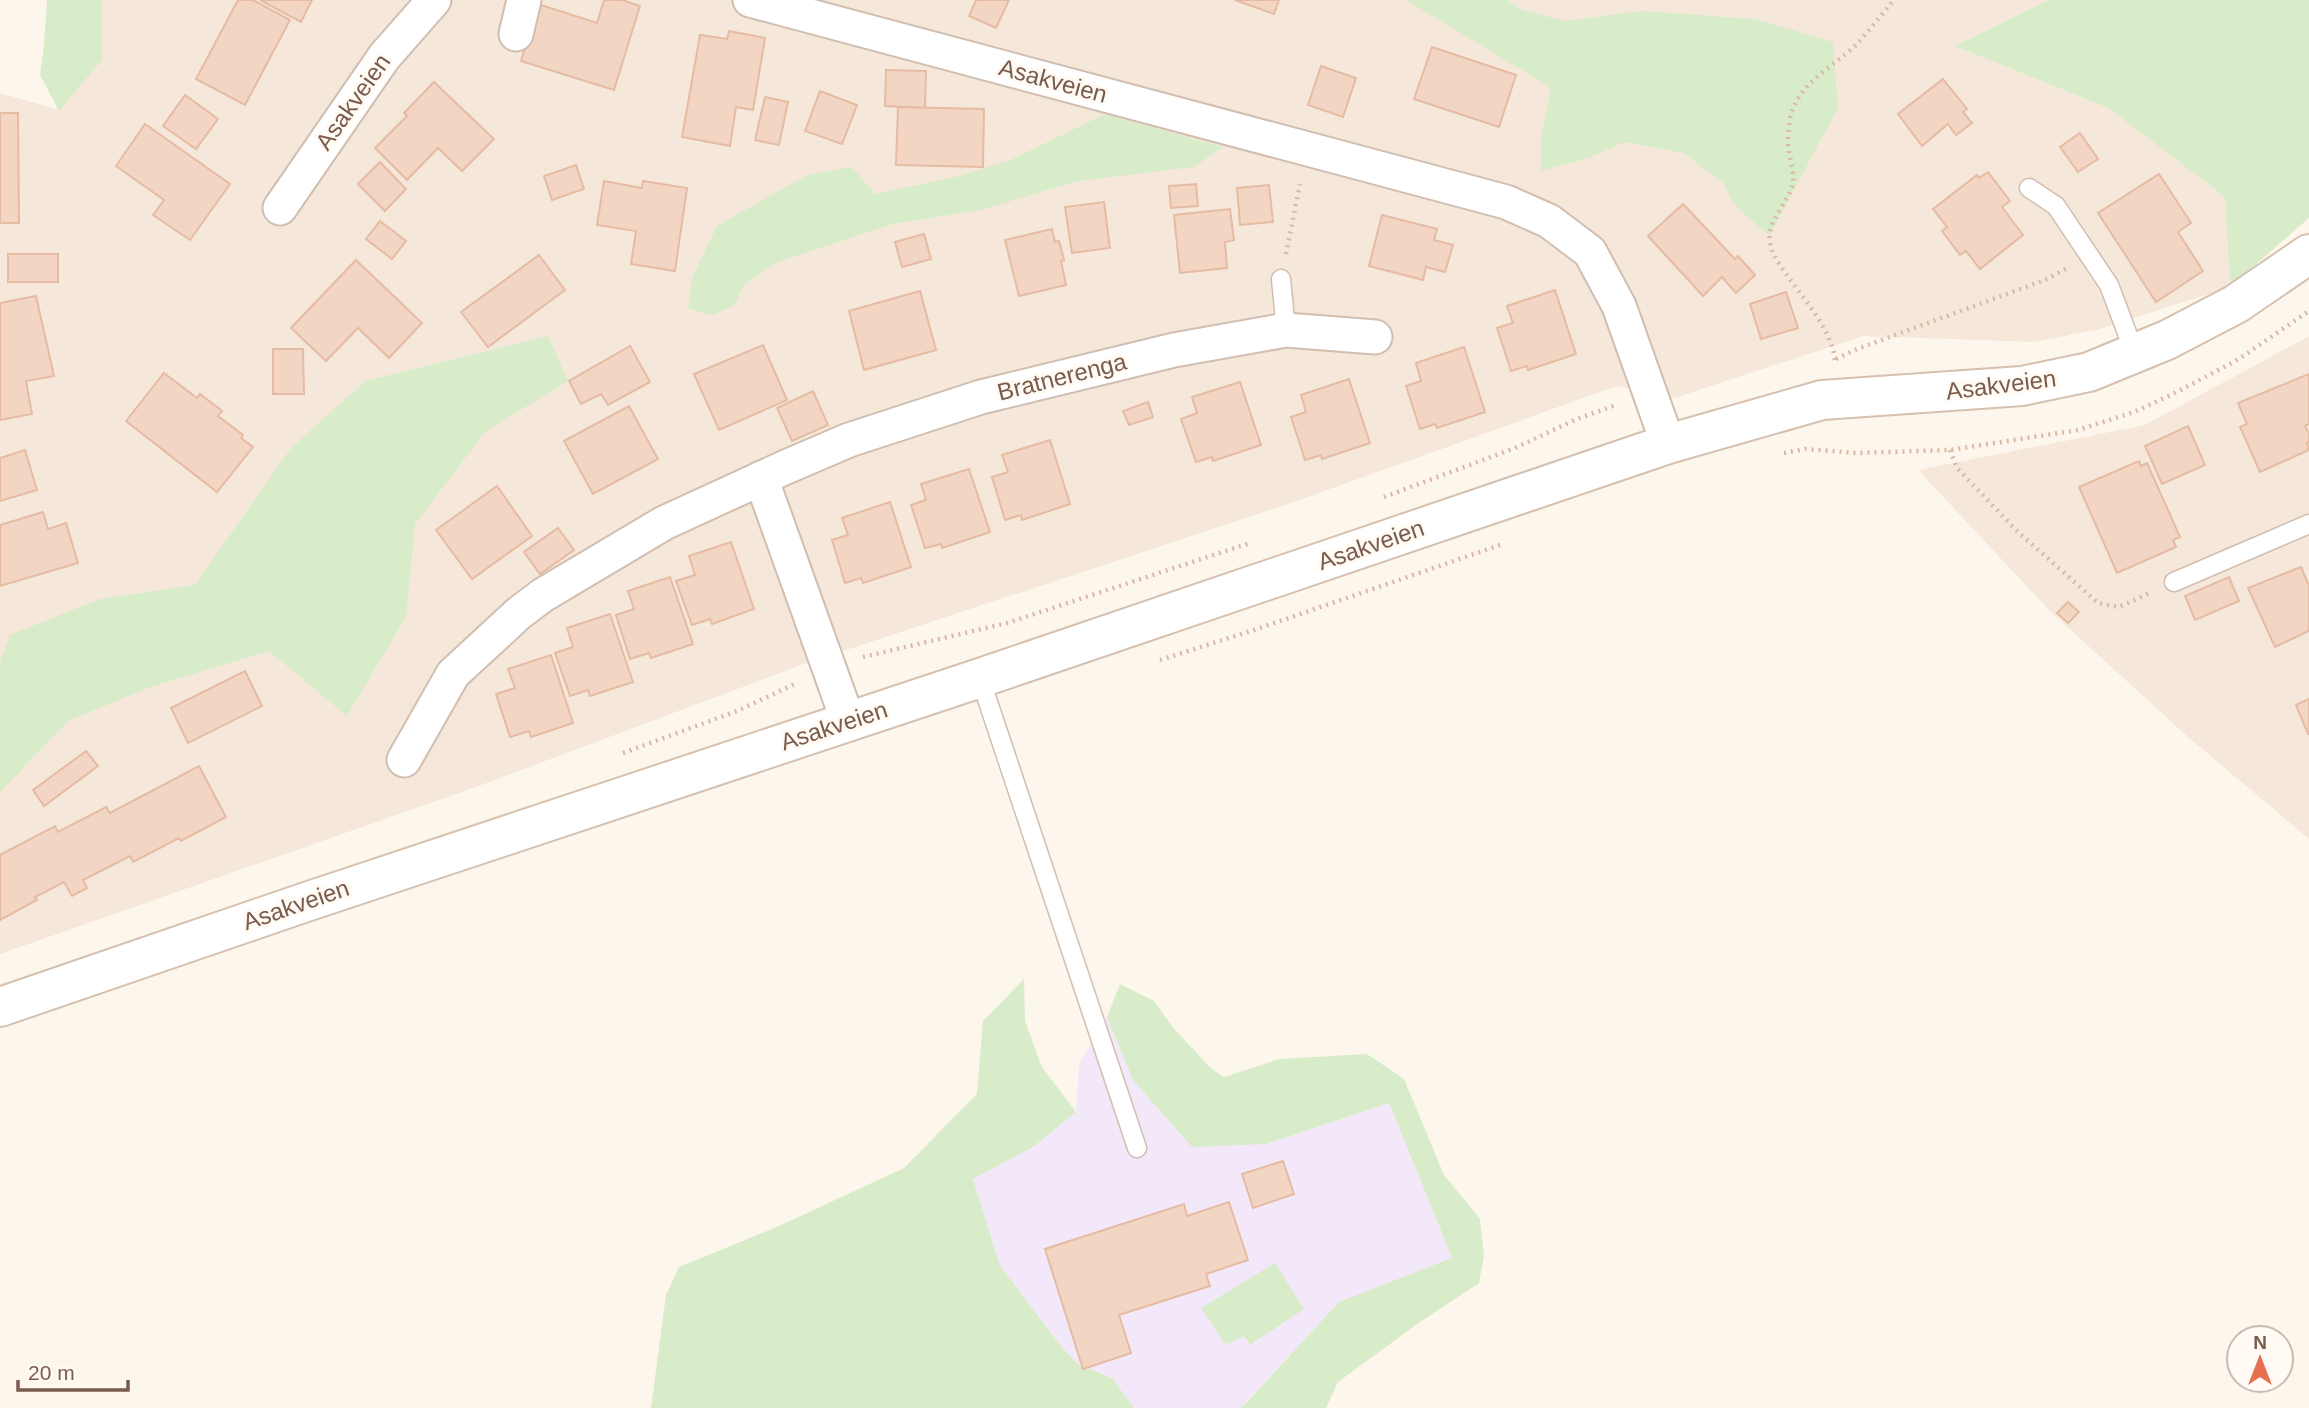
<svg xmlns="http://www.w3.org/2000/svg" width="2309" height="1408" font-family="Helvetica,sans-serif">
	<rect width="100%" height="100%" fill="#fdf6ec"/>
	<g fill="#f5e8da">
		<path d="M102,0H2049L1955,46L2108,108L2225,197L2230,287L2100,329L2034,342L1863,336L1675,398L1617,386L1288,504L801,665L476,787L0,954V93L59,110L101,60Z"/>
		<path d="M2309,336V839L2188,737L2050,611L1918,470L2145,425Z"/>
	</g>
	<path fill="#f3e8fa" d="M1107,1017L1133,1080L1266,1144L1389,1103L1452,1259L1339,1302L1244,1404L1239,1408H1134L1112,1378L1078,1364L1060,1345L1000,1266L972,1179L1033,1147L1076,1112L1079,1064Z"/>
	<g fill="#d8ecc9">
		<path d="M47,0H102V60L59,111L40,75L44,45Z"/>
		<path d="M1406,0H1507L1523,10L1564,21L1641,11L1755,19L1833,42L1838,108L1770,234L1763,231L1732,202L1724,184L1684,153L1625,142L1589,158L1541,171V138L1551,88Z"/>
		<path d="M2049,0H2309V218L2230,287L2225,197L2108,108L1955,46Z"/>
		<path d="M1105,114L1223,147L1194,167L1078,181L981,210L893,224L775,263L744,285L734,306L711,315L688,308L692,278L717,226L807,175L852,167L875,194L959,176L1013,159Z"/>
		<path d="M548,336L568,381L485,432L415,524L406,617L347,716L269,651L150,687L68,721L0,792V661L10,635L100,599L195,585L291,448L365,381Z"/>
		<path d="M1024,979L1025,1021L1042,1067L1076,1112L1033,1147L973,1179L1000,1266L1060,1345L1078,1364L1112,1378L1134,1408H651L666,1295L679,1267L779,1226L904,1168L977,1094L983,1021Z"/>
		<path d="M1120,984L1154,1001L1175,1030L1212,1069L1224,1077L1280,1059L1367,1054L1404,1079L1444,1175L1480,1219L1484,1255L1479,1283L1420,1322L1338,1382L1326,1408H1239L1245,1404L1339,1302L1452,1258L1389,1103L1266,1144L1192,1147L1133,1080L1107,1017Z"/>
		<path d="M1275,1263L1304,1309L1250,1345L1244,1336L1226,1345L1201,1308Z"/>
	</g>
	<g fill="#f3d5c3" stroke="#e6bba3" stroke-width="2">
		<path d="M238,0H253L290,20L245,105L196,79Z"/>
		<path d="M260,0H312L301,22Z"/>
		<path d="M604,0H622L640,6L614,90L521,61L538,4L597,23Z"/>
		<path d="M976,0H1009L996,28L969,16Z"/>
		<path d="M1235,0H1279L1274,14Z"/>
		<path d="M729,31L765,38L753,110L736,107L730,146L682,137L700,35L727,39Z"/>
		<path d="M1432,47L1516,75L1499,127L1414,99Z"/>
		<path d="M1321,66L1356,78L1343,117L1308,105Z"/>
		<path d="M886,70L926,71L925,108L885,106Z"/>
		<path d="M1943,79L1967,109L1963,112L1972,123L1956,135L1948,124L1922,146L1898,114Z"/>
		<path d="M434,82L494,139L462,171L438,148L407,180L375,148L407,116L404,113Z"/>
		<path d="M820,91L857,105L842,144L805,131Z"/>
		<path d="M185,95L218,119L196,149L163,126Z"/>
		<path d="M765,97L788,102L779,145L755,140Z"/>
		<path d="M898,107L984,109L983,167L896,165Z"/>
		<path d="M0,113H18L19,223H0Z"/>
		<path d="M145,124L230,184L190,240L153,215L164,200L116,166Z"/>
		<path d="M2080,133L2098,159L2078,172L2060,147Z"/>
		<path d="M380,162L406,189L385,211L358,184Z"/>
		<path d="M576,165L584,189L552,200L544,176Z"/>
		<path d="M1988,172L2010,201L2002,207L2023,235L1980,269L1966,251L1960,255L1942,231L1947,227L1933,209L1977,175L1979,178Z"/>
		<path d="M2159,174L2191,223L2178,232L2203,271L2156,302L2098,213Z"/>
		<path d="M604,181L642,188L643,181L687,188L675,271L631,264L636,231L597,225Z"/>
		<path d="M1196,184L1198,206L1171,208L1169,186Z"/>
		<path d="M1269,185L1273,222L1240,225L1237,188Z"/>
		<path d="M1104,202L1110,248L1072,253L1065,207Z"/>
		<path d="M1683,204L1735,259L1738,256L1755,275L1736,293L1722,277L1703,296L1648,236Z"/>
		<path d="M1230,209L1234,240L1225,242L1227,268L1180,273L1174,215Z"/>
		<path d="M1382,215L1437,229L1434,240L1453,245L1445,272L1426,267L1423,280L1369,266Z"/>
		<path d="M380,221L406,241L392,259L366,239Z"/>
		<path d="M1052,229L1055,242L1059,241L1064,260L1061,261L1066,285L1019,296L1005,240Z"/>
		<path d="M924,234L931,259L902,267L895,242Z"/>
		<rect x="8" y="254" width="50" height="28"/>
		<path d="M539,255L565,290L488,347L461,312Z"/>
		<path d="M356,260L422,323L389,358L358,328L326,361L291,328Z"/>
		<path d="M1555,290L1576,354L1528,370L1527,366L1511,371L1497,328L1513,323L1507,306Z"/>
		<path d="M920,291L936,350L864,370L849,311Z"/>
		<path d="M1786,292L1798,328L1761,339L1750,304Z"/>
		<path d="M36,296L54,376L26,381L32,414L0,420V303Z"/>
		<path d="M763,345L787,400L719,430L694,374Z"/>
		<path d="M630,346L650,382L608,405L601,394L581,404L569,381Z"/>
		<path d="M1464,347L1485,412L1437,428L1435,424L1420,429L1406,386L1421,381L1416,363Z"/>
		<path d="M273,349H303L304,394H273Z"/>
		<path d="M164,373L197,398L200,394L222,411L218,416L243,435L241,438L253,447L217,492L126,421Z"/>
		<path d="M2309,374V424L2305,426L2309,434V442L2307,443L2309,450L2260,472L2240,427L2247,424L2238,403Z"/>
		<path d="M1349,379L1370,443L1322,459L1321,455L1305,460L1291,417L1306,412L1301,395Z"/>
		<path d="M1240,382L1261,445L1213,461L1212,457L1196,462L1181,419L1197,413L1192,397Z"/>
		<path d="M813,391L828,425L792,441L777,408Z"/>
		<path d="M1148,402L1153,417L1129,425L1123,411Z"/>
		<path d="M629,406L658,459L593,494L564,441Z"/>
		<path d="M2188,426L2205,465L2162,484L2145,446Z"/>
		<path d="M1050,440L1070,504L1022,520L1021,515L1005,520L992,477L1008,472L1002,455Z"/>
		<path d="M25,450L37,490L0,501V458Z"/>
		<path d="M2139,461L2141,466L2147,463L2180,537L2173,540L2176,547L2117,573L2079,487Z"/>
		<path d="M969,469L990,532L942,548L941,544L925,548L911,505L926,500L921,484Z"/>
		<path d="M497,486L532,536L472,579L436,530Z"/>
		<path d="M890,502L911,567L863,583L861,578L845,583L832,540L848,535L842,518Z"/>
		<path d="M43,512L48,529L66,523L78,563L0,586V525Z"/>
		<path d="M558,528L574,550L540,574L524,552Z"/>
		<path d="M731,542L754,609L712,624L710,619L692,625L676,581L695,575L689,556Z"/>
		<path d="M2301,567L2309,586V631L2275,647L2248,588Z"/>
		<path d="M670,577L693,644L651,658L649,653L630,659L616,615L634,609L628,591Z"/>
		<path d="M2229,577L2239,601L2195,620L2185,596Z"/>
		<path d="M2068,602L2079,612L2068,623L2057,613Z"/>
		<path d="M610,614L633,682L590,696L588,690L570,696L555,653L573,647L567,628Z"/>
		<path d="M551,655L573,723L531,737L529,731L510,737L496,694L515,688L508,669Z"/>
		<path d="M245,671L262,706L188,743L171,708Z"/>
		<path d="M2309,699V734H2308L2296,705Z"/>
		<path d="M86,751L98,766L44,806L33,790Z"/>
		<path d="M199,766L226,817L181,841L179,838L133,862L130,856L83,880L87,888L72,896L64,882L35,897L37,900L0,920V855L55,826L58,832L106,807L110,813Z"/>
		<path d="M1283,1161L1294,1194L1253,1208L1242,1174Z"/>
		<path d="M1229,1202L1248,1260L1206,1274L1210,1286L1119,1315L1131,1353L1083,1369L1045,1249L1184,1204L1187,1216Z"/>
	</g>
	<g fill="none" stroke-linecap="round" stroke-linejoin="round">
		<g stroke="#d1beb0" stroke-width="21">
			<g id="lane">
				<path d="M2029,188L2056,206L2109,285L2135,354"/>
				<path d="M1281,279L1286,330"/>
				<path d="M2174,582L2309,524"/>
				<path d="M980,678L1137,1148"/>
			</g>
		</g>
		<g stroke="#d1beb0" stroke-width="37">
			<g id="street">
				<path d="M750,0L1506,202L1549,221L1590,252L1619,306L1668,444"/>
				<path d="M516,34L524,0"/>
				<path d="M280,208L384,57L434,0"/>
				<path d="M761,478L848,721"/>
				<path d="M404,760L453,674L519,613L543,595L664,523L786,467L849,440L981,397L1174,350L1286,330L1375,337"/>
			</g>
		</g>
		<g stroke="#d6c0b0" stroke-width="42">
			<path id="secondary" d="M0,1007L306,902L980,678L1668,444L1822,400L2022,386L2089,372L2167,340L2236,304L2309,254"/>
		</g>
		<g stroke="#d9b8a5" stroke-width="4.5" stroke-dasharray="2 5" stroke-linecap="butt">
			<path d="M1286,254L1300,184"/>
			<path d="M1836,359L1857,349L2045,280L2066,269"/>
			<path d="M1835,360C1832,325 1790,285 1774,255C1760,226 1783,212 1792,187C1796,175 1790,163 1789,150C1787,141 1789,128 1790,119C1797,84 1833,67 1856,45C1869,31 1881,15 1894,0"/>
			<path d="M1950,450L1957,468L2017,531L2098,603L2119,607L2152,592"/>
			<path d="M1784,453L1805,449L1857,453L1950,450L2078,430L2134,412L2173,394L2239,359L2309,311"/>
			<path d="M1384,497L1515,448L1577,419L1616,405"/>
			<path d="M863,657L1007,623L1250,543"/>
			<path d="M1160,660L1254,630L1503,544"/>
			<path d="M623,753L737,711L797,683"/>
		</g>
		<use href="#lane" stroke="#fff" stroke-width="18"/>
		<use href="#street" stroke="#fff" stroke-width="33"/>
		<use href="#secondary" stroke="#fff" stroke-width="38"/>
	</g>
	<g text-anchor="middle" stroke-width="6" stroke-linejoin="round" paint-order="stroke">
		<g font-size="24" fill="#7a5c4d" stroke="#fffaf3">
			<text transform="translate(1053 81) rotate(15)" y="8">Asakveien</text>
			<text transform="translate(353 102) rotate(-55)" y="8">Asakveien</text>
			<text transform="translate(1062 377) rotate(-14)" y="8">Bratnerenga</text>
			<text transform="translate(2001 385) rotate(-7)" y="8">Asakveien</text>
			<text transform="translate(1371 545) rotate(-19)" y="8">Asakveien</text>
			<text transform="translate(834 726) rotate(-18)" y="8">Asakveien</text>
			<text transform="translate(296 905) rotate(-19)" y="8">Asakveien</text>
		</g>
	</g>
	<g transform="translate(2260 1359)"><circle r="33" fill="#fffaf3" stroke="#cabbb1" stroke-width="2"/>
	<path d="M0-5L12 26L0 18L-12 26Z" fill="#e76f51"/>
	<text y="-10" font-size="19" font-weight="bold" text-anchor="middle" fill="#7a5c4d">N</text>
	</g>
	<path d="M18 1380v10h110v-10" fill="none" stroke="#7a5c4d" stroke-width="3.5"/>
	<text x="28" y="1380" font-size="21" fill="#7a5c4d" stroke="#fffaf3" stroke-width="5" paint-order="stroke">20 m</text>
</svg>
